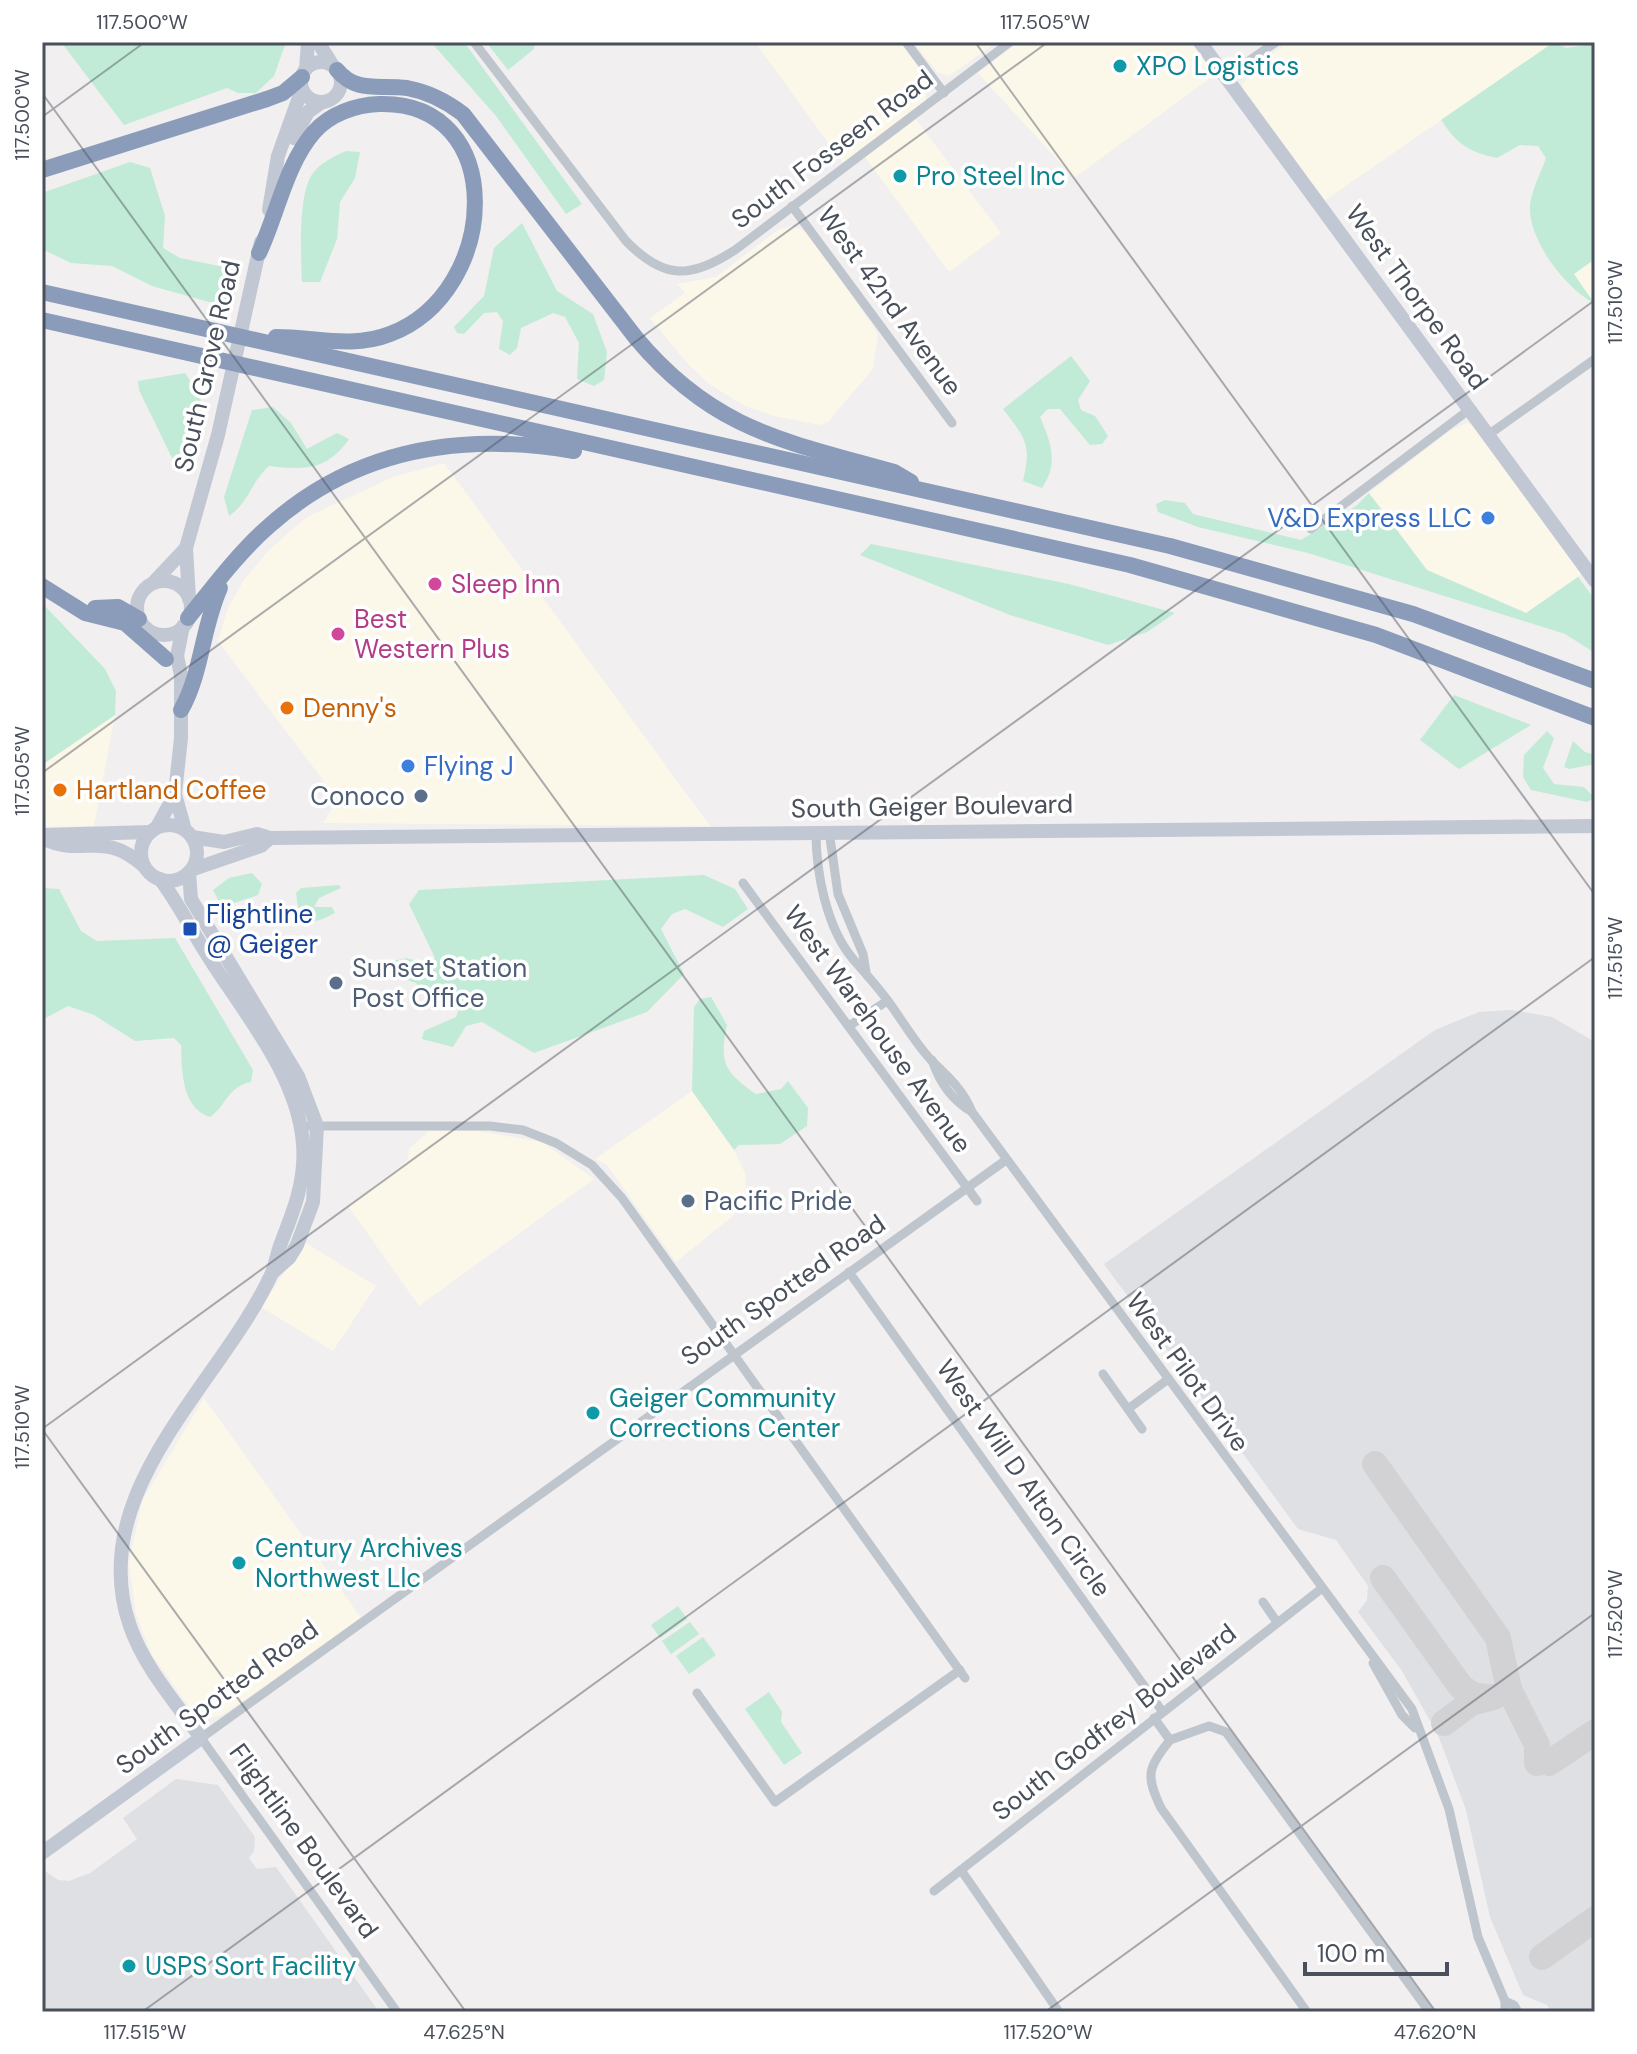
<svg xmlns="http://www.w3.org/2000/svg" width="1637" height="2054" font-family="'DM Sans',sans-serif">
	<rect width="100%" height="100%" fill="#f1efef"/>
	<g fill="#fbf8ea">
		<path d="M755,42H901L927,79L926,101L843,163Z"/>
		<path d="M913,42H997L949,76L937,72Z"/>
		<path d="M1019,42H1193L1217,73L1074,178L978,73Z"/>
		<path d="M1288,42H1554L1324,201L1242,91V85L1255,67Z"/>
		<path d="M916,119L1001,233L949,272L865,157Z"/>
		<path d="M792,226L809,233L878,334L873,369L828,422L820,425L774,416L743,405L709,384L687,363L650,318L685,293L677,284L716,277L778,230Z"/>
		<path d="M1595,259V305L1573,274Z"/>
		<path d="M1467,423L1474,426L1583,573L1527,613L1427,570L1369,493L1451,430Z"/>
		<path d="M444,463L710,826L323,823L338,800L218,641L228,608L244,580L269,550L307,517L393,477Z"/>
		<path d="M115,715L94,826L42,827V765Z"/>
		<path d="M692,1091L734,1150L745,1173L746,1189L743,1202L733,1216L676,1262L607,1165L595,1159Z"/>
		<path d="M429,1131H477L542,1142L594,1179L419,1306L348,1206L408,1160L409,1149Z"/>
		<path d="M304,1242L376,1286L333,1351L261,1307Z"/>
		<path d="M204,1398L361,1618L240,1703L222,1715L206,1719L192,1711L152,1655L136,1615L129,1563L142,1501Z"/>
	</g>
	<g fill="#dee0e3">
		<path d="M1512,1010L1552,1017L1595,1042V2012H1552L1547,2005L1523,1995L1490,1917L1466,1810L1438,1735L1402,1671L1358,1612L1367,1600L1368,1586L1336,1540L1298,1529L1104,1264L1435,1030L1479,1012Z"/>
		<path d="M176,1779L218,1785L255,1837L254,1851L249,1858L257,1869L276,1867L379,2012H42V1873L45,1871L58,1880L69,1881L90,1873L137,1839L123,1818Z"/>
	</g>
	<g fill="#c1ebd7">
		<path d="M61,42H286L274,76L256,93H238L227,88L124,125Z"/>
		<path d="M431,42H464L582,204L566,214L496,116Z"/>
		<path d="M486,42H535L534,49L508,70Z"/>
		<path d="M1554,42L1566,48L1595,44V259L1574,274L1594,303C1566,289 1528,240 1530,206C1531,191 1541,173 1546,158L1538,146L1520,145L1497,158C1469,152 1457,144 1441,120Z"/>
		<path d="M346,151L360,152L355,178L340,202L337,239L320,282H302C301,255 298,199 311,176C318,164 334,156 346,151Z"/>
		<path d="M130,162L150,168L165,216L163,248L180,258L224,267L233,276L236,302H209L152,286L112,266L71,263L42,249V193Z"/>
		<path d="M522,223L557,291L593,314L607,352L604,380L594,386L577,379L579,343L565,317L553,313L521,328L517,348L510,355L499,349L503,321L497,312L484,313L464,334L457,333L454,327L484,296L494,248Z"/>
		<path d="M1071,356L1090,381L1078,400L1081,410L1095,416L1108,436L1102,444L1090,445L1060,409H1048L1040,417C1051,443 1059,463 1042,488L1023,481C1032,444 1025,438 1003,409Z"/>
		<path d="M185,373L199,394L205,420L182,462L173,460L139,390L138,381Z"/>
		<path d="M273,407L291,423L307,449L337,433L349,439C327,471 303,470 269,466C250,483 250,501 229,516L224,497L252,410Z"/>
		<path d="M1369,493L1427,570L1526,613L1578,577L1595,600V653L1565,634L1308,553L1198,527L1158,512L1156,504L1165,500L1185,503L1193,514L1301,540L1356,506Z"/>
		<path d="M871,544L1069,584L1175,613L1147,632L1108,645L1010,615L860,555Z"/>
		<path d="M42,603L105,669L116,691L115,715L42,765Z"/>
		<path d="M1454,695L1531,725L1459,769L1420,740Z"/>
		<path d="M1547,731L1554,738L1543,768L1554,784L1584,787L1595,798L1587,802L1531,790L1523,777L1524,755Z"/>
		<path d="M1573,741L1585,752L1595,755V764L1569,769L1564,767Z"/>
		<path d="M252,873L262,884L258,895L222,907L213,890L229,878Z"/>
		<path d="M704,875L735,889L748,909L723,927L685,909L672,914L661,929L684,974L647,1012L534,1053L482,1022L466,1026L453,1047L422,1039L424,1031L456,1017L460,1007L455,1000L427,998L416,983L392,975L385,963L406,958L431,965L435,958L409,904L419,890Z"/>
		<path d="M339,885L341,888L319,898L314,907H332L335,913C322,920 302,928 288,920L298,907L296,893L301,888Z"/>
		<path d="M42,888L59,889L81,931L97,941L175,938L253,1070L251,1082C227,1087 227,1105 210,1117C181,1108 182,1070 181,1045L174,1038L135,1041L94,1015L68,1006L42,1020Z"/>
		<path d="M711,997L727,1025C719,1062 724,1072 756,1094L781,1089L788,1081L808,1108L807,1126L780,1144L739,1145L734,1150L692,1091L694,1007L700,999Z"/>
		<path d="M678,1606L687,1619L660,1638L651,1625Z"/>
		<path d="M690,1622L699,1634L671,1654L662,1641Z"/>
		<path d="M703,1637L716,1655L689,1674L676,1656Z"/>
		<path d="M769,1692L782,1712L781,1722L802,1753L784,1765L745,1709Z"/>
	</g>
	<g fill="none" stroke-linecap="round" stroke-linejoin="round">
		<g stroke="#d2d2d4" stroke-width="26">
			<path d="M1375,1464L1498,1638L1509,1689L1537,1745V1763"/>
			<path d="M1383,1578L1461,1687L1473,1695L1487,1697"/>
			<path d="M1444,1723L1471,1703L1494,1697"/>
			<path d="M1549,1763L1595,1732"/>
			<path d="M1542,1957L1595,1919"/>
		</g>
		<g stroke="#bfc5cd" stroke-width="9">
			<path d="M474,42L626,241C664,280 690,279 735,250L1010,42"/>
			<path d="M906,42L944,93"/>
			<path d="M1226,77L1276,42"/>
			<path d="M792,206L952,423"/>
			<path d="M1488,435L1595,359"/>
			<path d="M1311,529L1470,409"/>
			<path d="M829,831L838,894L863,954L866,972"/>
			<path d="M816,832C816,872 826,927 853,959C865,973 877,986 888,1001C902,1020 915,1043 931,1060C948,1077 963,1089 972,1112L1412,1709L1449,1809L1478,1937L1505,2001V2012"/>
			<path d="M743,883L977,1201"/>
			<path d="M849,1026L887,1001"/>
			<path d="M932,1060C940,1083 951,1099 972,1112"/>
			<path d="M300,1126H490L523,1130L556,1143L592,1165L622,1198L965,1678"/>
			<path d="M849,1272L1162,1711"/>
			<path d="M1103,1374L1142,1429"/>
			<path d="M1128,1409L1167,1380"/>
			<path d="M1263,1602L1277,1622"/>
			<path d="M1373,1663L1402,1715L1415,1728"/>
			<path d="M697,1693L775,1802L960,1670"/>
			<path d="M1154,1718L1170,1740L1209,1726L1226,1732L1428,2010"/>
			<path d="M1170,1740C1148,1768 1145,1775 1161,1808L1307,2012"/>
			<path d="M961,1870L1059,2012"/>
			<path d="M934,1891L1321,1589"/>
			<path d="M1505,2001L1514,2005L1518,2012"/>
			<path d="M397,2012L201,1738L1006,1160"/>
		</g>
		<g stroke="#c1c8d4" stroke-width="14">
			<path d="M318,42L333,66"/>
			<path d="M1200,42L1595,581"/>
			<circle cx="321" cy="82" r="20"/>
			<path d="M306,69L308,42"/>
			<path d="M294,138L308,112L322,102"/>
			<path d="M269,210L278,156L302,89"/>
			<path d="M186,548L189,599"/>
			<circle cx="164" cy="608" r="27"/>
			<path d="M153,583L186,548L218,435L261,242"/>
			<path d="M175,794L185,830"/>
			<circle cx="169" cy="853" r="28"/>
			<path d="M157,827L175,794L181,738V675L177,656L183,626"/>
			<path d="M42,835L151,832"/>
			<path d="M192,837L224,842L257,834L270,838L1595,826"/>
			<path d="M42,838C84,859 100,828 144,866"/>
			<path d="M191,870L261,846L270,838"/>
			<path d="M189,872L191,899L298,1076L317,1126L313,1202L297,1245L289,1258L273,1272"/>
			<path d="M42,1853L201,1738C176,1703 144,1667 130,1626C83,1491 222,1383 272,1273C276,1263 277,1253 281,1243C294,1210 306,1180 303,1144C298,1075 243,1012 208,956C191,930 179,904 160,879"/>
		</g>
		<g stroke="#8b9cba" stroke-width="16">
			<path d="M337,70C357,94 379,84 407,88C429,92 446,101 463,114L636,338C713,430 784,441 894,472L911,482"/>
			<path d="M42,170L267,99L283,93L302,77"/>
			<path d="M259,253C277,215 286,164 314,132C330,114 355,105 379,104C509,100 501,292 390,334C352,349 315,337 276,337"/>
			<path d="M42,292L1170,546L1413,614L1595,681"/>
			<path d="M42,320L1130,565L1376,635L1595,718"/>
			<path d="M42,586L85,613L125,623L166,659"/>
			<path d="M95,608L118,607L139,619"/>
			<path d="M188,618C213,587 239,552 269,526C356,448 462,432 574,451"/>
			<path d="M181,710C202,673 202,628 220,588"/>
		</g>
	</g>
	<path fill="none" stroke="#49505b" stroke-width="2" stroke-opacity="0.45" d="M975,42L1595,895M42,93L1436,2012M42,117L145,42M42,773L1048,42M42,1429L1595,300M42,1429L466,2012M142,2012L1595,957M1045,2012L1595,1613"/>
	<g fill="#0f9aa8" stroke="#fff" stroke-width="3">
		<circle cx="1120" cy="66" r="8"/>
		<circle cx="900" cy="176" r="8"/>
		<circle cx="593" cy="1413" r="8"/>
		<circle cx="239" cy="1563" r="8"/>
		<circle cx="129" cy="1966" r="8"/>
	</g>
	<g fill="#3f7fe0" stroke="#fff" stroke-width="3">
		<circle cx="1488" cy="518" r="8"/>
		<circle cx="408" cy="766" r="8"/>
	</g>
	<g fill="#d1479c" stroke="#fff" stroke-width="3">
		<circle cx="435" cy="584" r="8"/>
		<circle cx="338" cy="634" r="8"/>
	</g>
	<g fill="#e8710a" stroke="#fff" stroke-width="3">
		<circle cx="287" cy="708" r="8"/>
		<circle cx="60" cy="790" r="8"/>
	</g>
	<g fill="#5c6f8a" stroke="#fff" stroke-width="3">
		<circle cx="421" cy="796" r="8"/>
		<circle cx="336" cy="983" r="8"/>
		<circle cx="688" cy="1201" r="8"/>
	</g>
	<rect fill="#1a4fb4" stroke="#fff" stroke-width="3" x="182" y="921" width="16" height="16" rx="4"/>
	<g text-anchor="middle" stroke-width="7" stroke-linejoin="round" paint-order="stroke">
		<g font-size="26" fill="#0d838f" stroke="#fff" text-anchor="start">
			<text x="1136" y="75">XPO Logistics</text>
			<text x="916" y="185">Pro Steel Inc</text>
			<text x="609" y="1407">Geiger Community<tspan x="609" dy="30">Corrections Center</tspan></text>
			<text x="255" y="1557">Century Archives<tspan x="255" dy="30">Northwest Llc</tspan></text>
			<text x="145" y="1975">USPS Sort Facility</text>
		</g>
		<g font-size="26" fill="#49505b" stroke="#fff">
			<text transform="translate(832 149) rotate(-37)" y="9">South Fosseen Road</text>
			<text transform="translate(1417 297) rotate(54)" y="9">West Thorpe Road</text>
			<text transform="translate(890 301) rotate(54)" y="9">West 42nd Avenue</text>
			<text transform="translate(207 366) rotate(-77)" y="9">South Grove Road</text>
			<text transform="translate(932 806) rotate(-1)" y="9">South Geiger Boulevard</text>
			<text transform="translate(878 1029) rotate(54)" y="9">West Warehouse Avenue</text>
			<text transform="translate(783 1290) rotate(-35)" y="9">South Spotted Road</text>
			<text transform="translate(1188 1372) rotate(54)" y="9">West Pilot Drive</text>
			<text transform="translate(1024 1478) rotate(55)" y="9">West Will D Alton Circle</text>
			<text transform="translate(217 1697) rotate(-36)" y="9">South Spotted Road</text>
			<text transform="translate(1114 1722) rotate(-38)" y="9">South Godfrey Boulevard</text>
			<text transform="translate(304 1841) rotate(54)" y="9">Flightline Boulevard</text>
		</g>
		<g font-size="26" fill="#366cbe" stroke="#fff" text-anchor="end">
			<text x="1472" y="527">V&amp;D Express LLC</text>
			<text x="424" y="775" text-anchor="start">Flying J</text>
		</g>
		<g font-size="26" fill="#b23c85" stroke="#fff" text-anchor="start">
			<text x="451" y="593">Sleep Inn</text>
			<text x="354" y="628">Best<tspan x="354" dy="30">Western Plus</tspan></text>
		</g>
		<g font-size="26" fill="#c56008" stroke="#fff" text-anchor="start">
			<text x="303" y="717">Denny's</text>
			<text x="76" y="799">Hartland Coffee</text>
		</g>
		<g font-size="26" fill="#4e5e75" stroke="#fff" text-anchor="start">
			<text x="405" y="805" text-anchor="end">Conoco</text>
			<text x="352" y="977">Sunset Station<tspan x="352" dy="30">Post Office</tspan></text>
			<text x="704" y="1210">Pacific Pride</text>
		</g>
		<g font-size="26" fill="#164399" stroke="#fff" text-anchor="start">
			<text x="206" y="923">Flightline<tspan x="206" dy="30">@ Geiger</tspan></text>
		</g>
	</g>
	<rect width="1637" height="2054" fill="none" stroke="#ffffff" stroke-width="88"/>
	<path d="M1305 1962v12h142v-12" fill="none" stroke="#49505b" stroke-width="4"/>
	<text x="1317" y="1962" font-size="24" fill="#49505b" stroke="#ffffff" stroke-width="6" paint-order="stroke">100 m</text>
	<rect x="44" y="44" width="1549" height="1966" fill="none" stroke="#49505b" stroke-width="3"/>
	<g font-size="20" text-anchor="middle" fill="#49505b">
		<text x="142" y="29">117.500°W</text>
		<text x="1045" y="29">117.505°W</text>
		<text transform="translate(22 115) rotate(-90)" y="7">117.500°W</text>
		<text transform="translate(1615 302) rotate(-90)" y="7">117.510°W</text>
		<text transform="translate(22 771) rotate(-90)" y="7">117.505°W</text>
		<text transform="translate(1615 958) rotate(-90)" y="7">117.515°W</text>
		<text transform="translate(22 1427) rotate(-90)" y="7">117.510°W</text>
		<text transform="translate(1615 1614) rotate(-90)" y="7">117.520°W</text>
		<text x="145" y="2039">117.515°W</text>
		<text x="464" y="2039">47.625°N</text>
		<text x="1048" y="2039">117.520°W</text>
		<text x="1435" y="2039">47.620°N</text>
	</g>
</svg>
